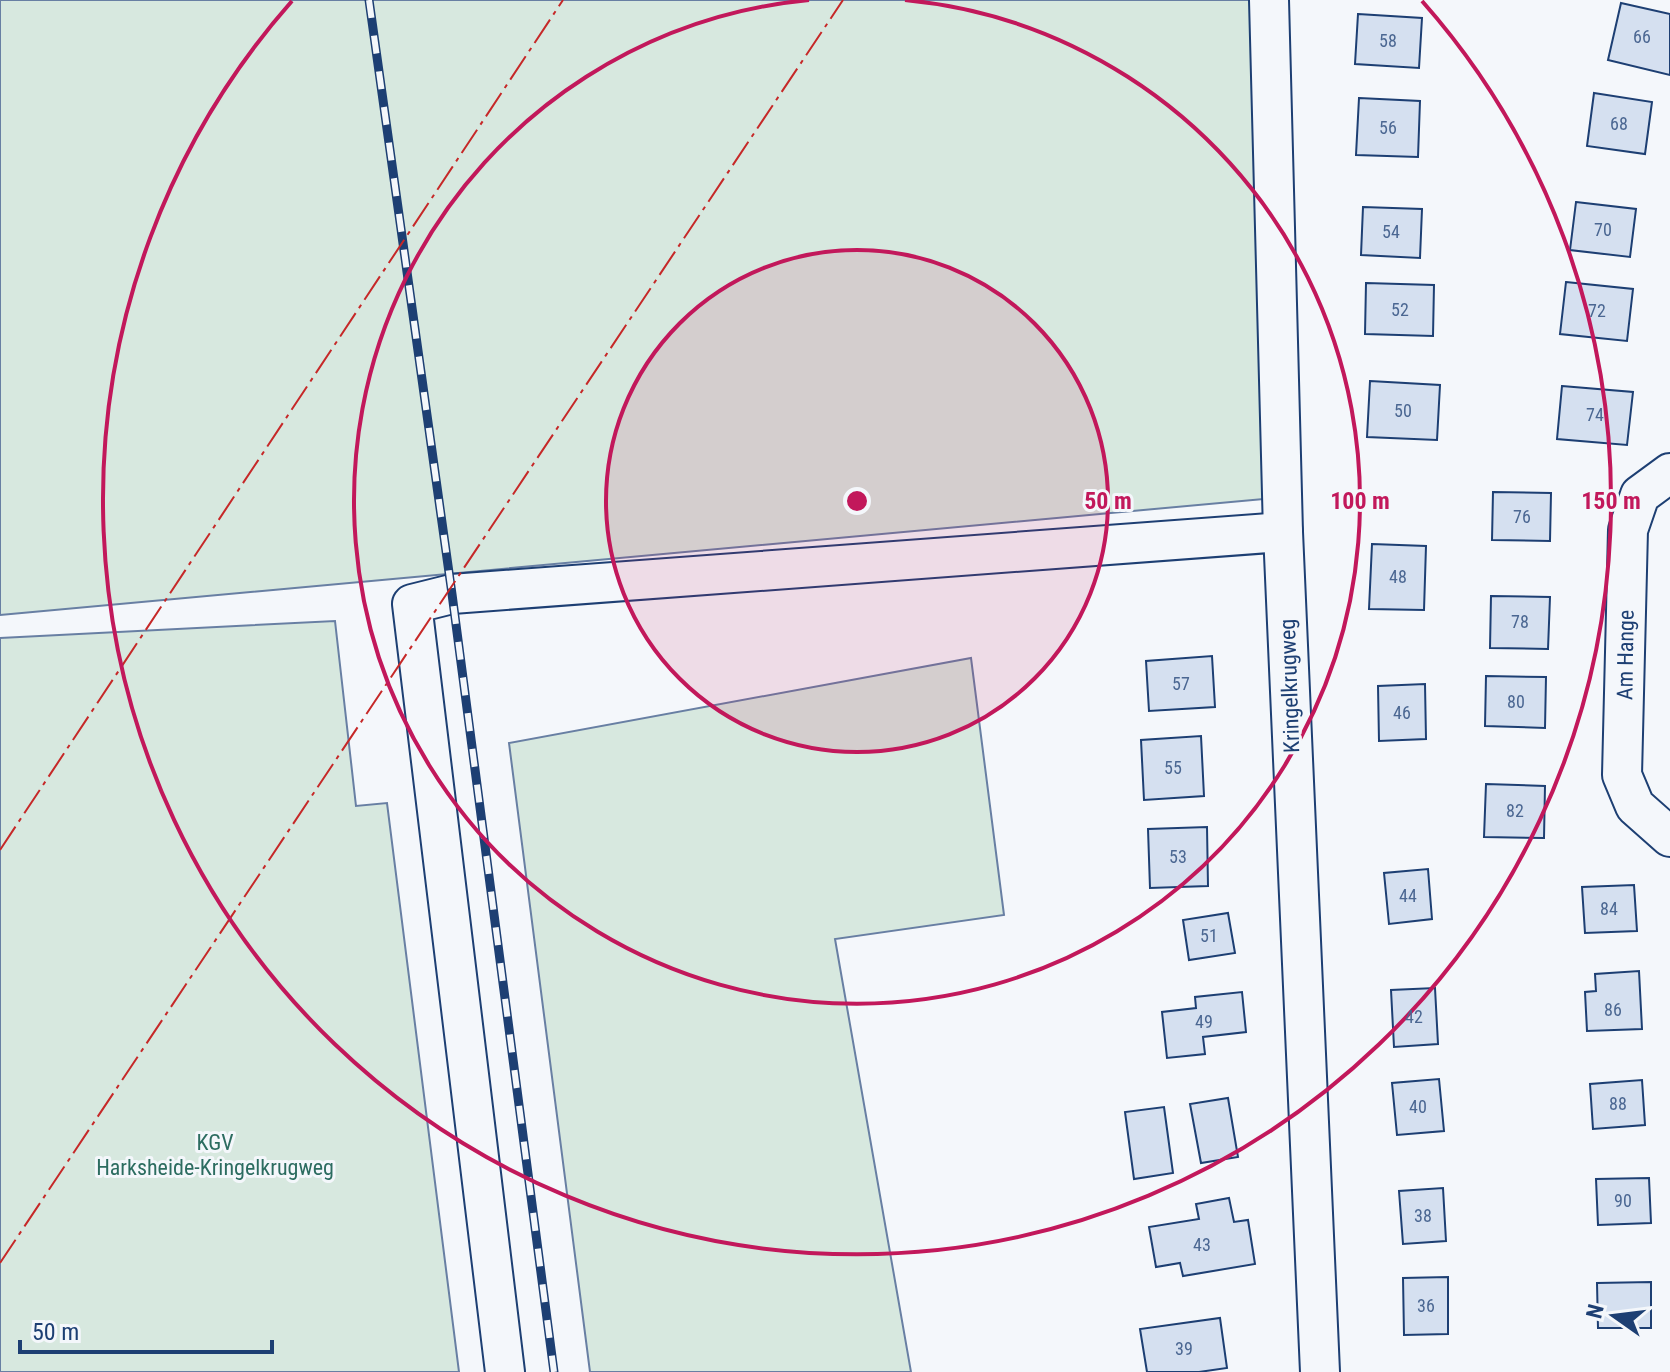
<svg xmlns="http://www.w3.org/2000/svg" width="1670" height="1372" font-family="'Roboto Condensed',sans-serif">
	<rect width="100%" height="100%" fill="#f4f7fb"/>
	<g fill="#d7e8df" stroke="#687fa3" stroke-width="2">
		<path d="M0,0H1252L1274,498L0,615Z"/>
		<path d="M335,621L356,806L387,803L459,1372H0V638Z"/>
		<path d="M971,658L1004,915L835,939L911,1372H590L509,743Z"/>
	</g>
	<g fill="#d5e0f0" stroke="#1d3f73" stroke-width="2">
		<path d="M1621,3L1670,14V75L1608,60Z"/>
		<path d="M1358,14L1422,18L1419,68L1355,64Z"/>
		<path d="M1594,93L1652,102L1645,154L1587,146Z"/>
		<path d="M1359,98L1420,101L1418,157L1356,155Z"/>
		<path d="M1576,202L1636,209L1630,257L1570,250Z"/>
		<path d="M1363,207L1422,209L1420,258L1361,255Z"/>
		<path d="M1566,282L1633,289L1627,341L1560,334Z"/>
		<path d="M1366,283L1434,285L1433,336L1365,334Z"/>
		<path d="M1370,381L1440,385L1437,440L1367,437Z"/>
		<path d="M1562,386L1633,392L1627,445L1557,439Z"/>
		<path d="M1493,492L1551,493L1550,541L1492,540Z"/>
		<path d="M1372,544L1426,546L1424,610L1369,609Z"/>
		<path d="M1491,596L1550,597L1548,649L1490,648Z"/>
		<path d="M1212,656L1215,707L1149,711L1146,661Z"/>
		<path d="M1486,676L1546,677L1545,728L1485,726Z"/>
		<path d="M1425,684L1426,739L1379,741L1378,686Z"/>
		<path d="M1201,736L1204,796L1144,800L1141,740Z"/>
		<path d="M1486,784L1545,786L1544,838L1484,837Z"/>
		<path d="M1207,827L1208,886L1150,888L1148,829Z"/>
		<path d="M1428,869L1432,919L1389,924L1384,873Z"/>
		<path d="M1634,885L1637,931L1585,933L1582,887Z"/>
		<path d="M1228,913L1235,953L1189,960L1183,920Z"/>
		<path d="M1639,971L1642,1029L1587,1031L1585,992L1596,991L1595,974Z"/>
		<path d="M1435,988L1438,1044L1394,1047L1391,990Z"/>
		<path d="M1242,992L1246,1032L1203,1037L1205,1054L1167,1058L1162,1012L1196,1008L1195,997Z"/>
		<path d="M1439,1079L1444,1131L1397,1135L1392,1083Z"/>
		<path d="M1642,1080L1645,1125L1593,1129L1590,1084Z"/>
		<path d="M1228,1098L1238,1157L1201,1163L1190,1104Z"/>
		<path d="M1164,1107L1173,1173L1134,1179L1125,1112Z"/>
		<path d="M1649,1178L1651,1223L1598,1225L1596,1179Z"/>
		<path d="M1443,1188L1446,1241L1403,1244L1399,1191Z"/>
		<path d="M1229,1198L1234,1222L1248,1220L1255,1264L1183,1276L1180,1263L1156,1267L1149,1227L1199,1219L1196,1204Z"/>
		<path d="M1448,1277V1334L1404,1335L1403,1278Z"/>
		<path d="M1651,1282V1328H1598L1597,1283Z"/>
		<path d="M1220,1318L1227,1368L1199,1372H1147L1140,1329Z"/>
	</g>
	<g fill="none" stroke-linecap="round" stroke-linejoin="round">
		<g stroke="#1d3f73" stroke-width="42">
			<g id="minor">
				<path d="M1269,0L1283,532L1320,1372"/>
				<path d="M1670,473L1640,495L1628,530L1622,775L1635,806L1670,837"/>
				<path d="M505,1372L412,604L452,594L1283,532"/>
			</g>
		</g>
		<use href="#minor" stroke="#f4f7fb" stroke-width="38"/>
		<g stroke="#1d3f73" stroke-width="9">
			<path id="rail" d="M369,0L452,594L554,1372"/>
		</g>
		<use href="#rail" stroke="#f4f7fb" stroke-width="6" stroke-dasharray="18" stroke-linecap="butt"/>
		<g stroke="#c62828" stroke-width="2" stroke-dasharray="28 6 4 6" stroke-linecap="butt">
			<path d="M0,850L563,0"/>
			<path d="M0,1263L843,0"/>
		</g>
	</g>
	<circle cx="857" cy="501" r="251" fill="#c2185b" fill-opacity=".12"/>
	<g fill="none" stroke="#c2185b" stroke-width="4">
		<circle cx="857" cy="501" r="251"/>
		<path d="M905 0A503 503 0 1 1 809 0"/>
		<path d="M1422 1A754 754 0 1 1 292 1"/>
	</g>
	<g text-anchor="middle" stroke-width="6" stroke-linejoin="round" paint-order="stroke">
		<g font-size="18" fill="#4b6792">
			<text x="1642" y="43">66</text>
			<text x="1388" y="47">58</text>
			<text x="1619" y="130">68</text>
			<text x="1388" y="134">56</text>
			<text x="1603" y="236">70</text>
			<text x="1391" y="238">54</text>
			<text x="1400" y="316">52</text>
			<text x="1597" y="317">72</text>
			<text x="1403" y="417">50</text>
			<text x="1595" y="421">74</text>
			<text x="1522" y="523">76</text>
			<text x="1398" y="583">48</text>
			<text x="1520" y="628">78</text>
			<text x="1181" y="690">57</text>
			<text x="1516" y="708">80</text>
			<text x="1402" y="719">46</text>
			<text x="1173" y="774">55</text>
			<text x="1515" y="817">82</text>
			<text x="1178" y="863">53</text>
			<text x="1408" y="902">44</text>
			<text x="1609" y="915">84</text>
			<text x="1209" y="942">51</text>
			<text x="1613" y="1016">86</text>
			<text x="1414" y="1023">42</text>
			<text x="1204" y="1028">49</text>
			<text x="1618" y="1110">88</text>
			<text x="1418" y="1113">40</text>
			<text x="1623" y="1207">90</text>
			<text x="1423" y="1222">38</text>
			<text x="1202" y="1251">43</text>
			<text x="1426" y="1312">36</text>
			<text x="1184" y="1355">39</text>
		</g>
		<g font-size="22" fill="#1d3f73" stroke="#f4f7fb">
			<text transform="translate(1625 655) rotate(-89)" y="8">Am Hange</text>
			<text transform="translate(1289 686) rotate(-92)" y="8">Kringelkrugweg</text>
		</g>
		<g font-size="22" fill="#2c6c60" stroke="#f4f7fb">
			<text x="215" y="1150">KGV<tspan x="215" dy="25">Harksheide-Kringelkrugweg</tspan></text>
		</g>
	</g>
	<circle cx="857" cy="501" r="12" fill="#c2185b" stroke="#f4f7fb" stroke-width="4"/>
	<g font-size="24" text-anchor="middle" font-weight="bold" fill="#c2185b" stroke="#f4f7fb" stroke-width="6" stroke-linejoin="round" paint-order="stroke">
		<text x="1108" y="509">50 m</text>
		<text x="1360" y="509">100 m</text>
		<text x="1611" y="509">150 m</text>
	</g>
	<g transform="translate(1614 1316) rotate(284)" stroke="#f4f7fb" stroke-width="6" paint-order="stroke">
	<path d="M0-6L14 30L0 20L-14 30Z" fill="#1d3f73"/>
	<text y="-12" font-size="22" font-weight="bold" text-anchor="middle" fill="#1d3f73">N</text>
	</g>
	<path d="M20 1340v12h252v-12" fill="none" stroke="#1d3f73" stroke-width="4"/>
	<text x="32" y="1340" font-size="24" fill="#1d3f73" stroke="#f4f7fb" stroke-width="6" paint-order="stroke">50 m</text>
</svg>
